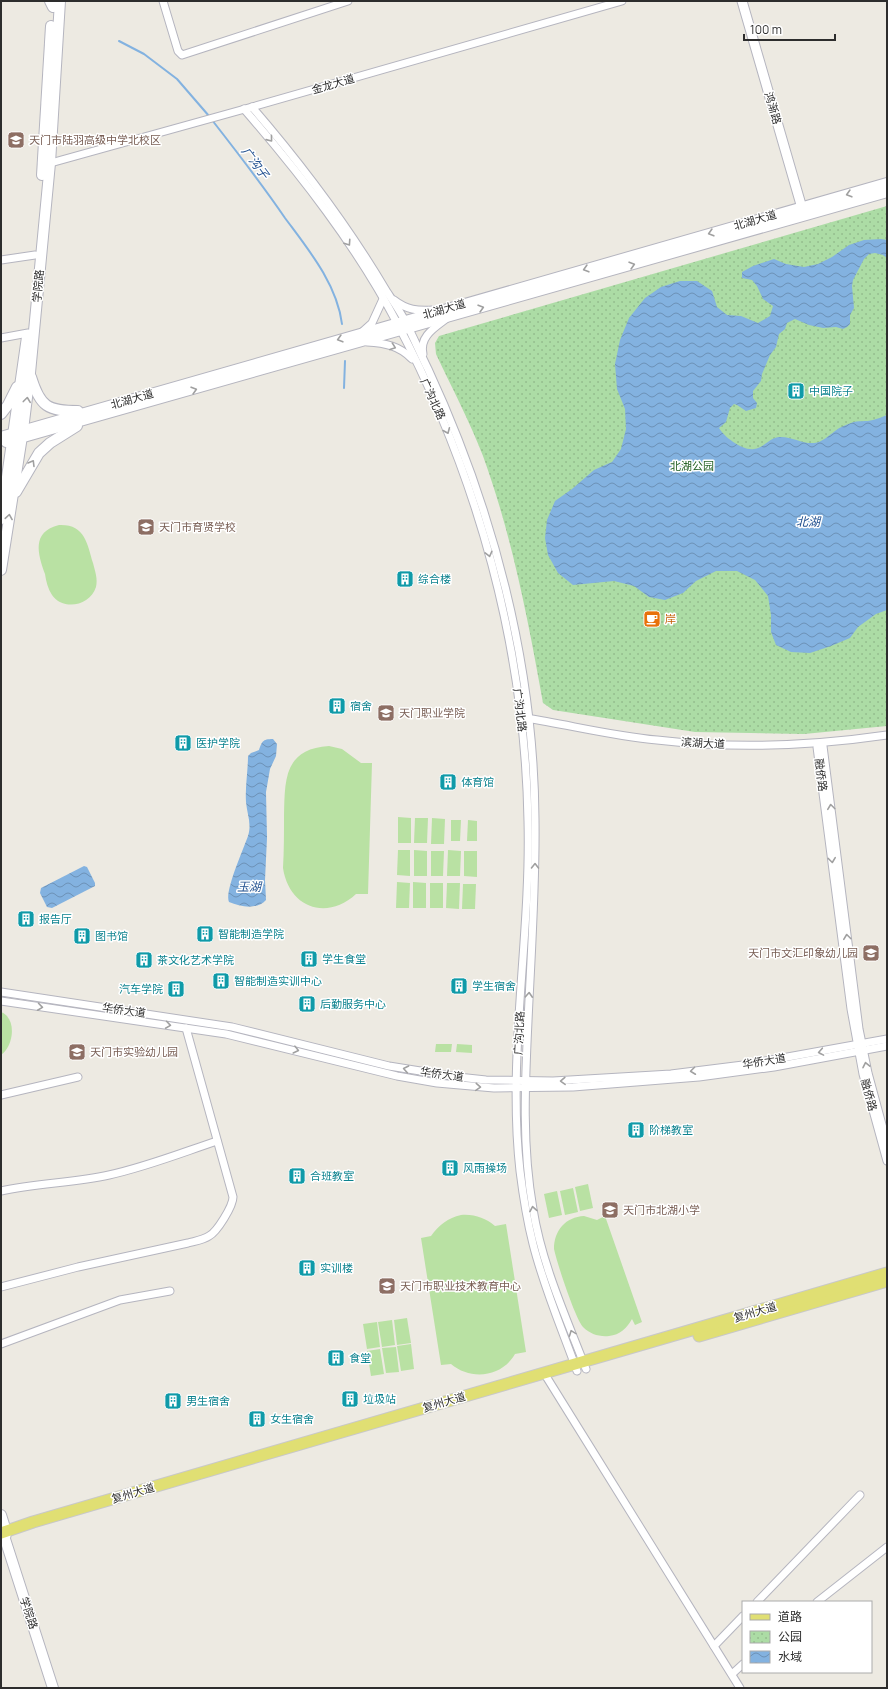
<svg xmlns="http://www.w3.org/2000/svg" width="888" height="1689" font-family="Manrope,'Noto Sans SC',sans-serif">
	<defs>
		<pattern id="park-dots" width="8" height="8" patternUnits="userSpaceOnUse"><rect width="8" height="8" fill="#acdca5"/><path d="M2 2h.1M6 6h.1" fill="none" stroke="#94bd8e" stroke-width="1.8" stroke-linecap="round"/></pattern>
		<pattern id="water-waves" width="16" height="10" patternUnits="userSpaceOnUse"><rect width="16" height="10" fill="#83b2e0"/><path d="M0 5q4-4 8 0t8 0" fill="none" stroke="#6c91b6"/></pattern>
	</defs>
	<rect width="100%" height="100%" fill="#edeae2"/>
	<path fill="url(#park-dots)" d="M887,206V726L804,734L695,732L553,710L543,703C528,619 512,536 483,456C470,422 451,386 436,354L435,343L439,336Z"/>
	<g fill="#b9e1a3">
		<path d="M59,525C85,524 87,543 93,563C95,571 98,579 96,587C90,606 63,611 52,595C48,589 46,581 45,574C38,554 31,532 59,525Z"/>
		<path d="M329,746L342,749L361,763H372L368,894H356C327,921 289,908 283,868C284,851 284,833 284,816C285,781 283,749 329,746Z"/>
		<path d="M398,817L411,818V843H398Z"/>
		<path d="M415,818H428L427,843H414Z"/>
		<path d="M432,818L445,819L444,844H431Z"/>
		<path d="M451,820H461L460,841H451Z"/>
		<path d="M468,820L477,821V841H467Z"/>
		<path d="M398,850H410V876L397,875Z"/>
		<path d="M414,850L427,851V876H414Z"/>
		<path d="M448,850L461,851L460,876H447Z"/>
		<path d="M431,851H444L443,876H431Z"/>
		<path d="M464,851H477V877L464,876Z"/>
		<path d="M397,882L410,883L409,908H396Z"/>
		<path d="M413,882L426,883V908H413Z"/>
		<rect x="430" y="883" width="13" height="25"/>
		<path d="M447,883H460L459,909L446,908Z"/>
		<path d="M463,884H476L475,909H462Z"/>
		<path d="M1,1012C17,1018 14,1046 1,1055Z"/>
		<path d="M436,1044H452L451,1052H435Z"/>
		<path d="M457,1044L472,1045V1053L456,1052Z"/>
		<path d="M588,1184L593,1208L580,1211L575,1187Z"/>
		<path d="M573,1188L578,1212L565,1215L560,1191Z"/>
		<path d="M557,1191L562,1215L549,1218L544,1194Z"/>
		<path d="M461,1215C475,1214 485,1218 495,1226L506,1224L526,1352L515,1354C502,1377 471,1381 451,1364L441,1365L421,1238L431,1236C439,1225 448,1218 461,1215Z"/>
		<path d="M584,1216L597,1220L605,1216L642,1322L635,1325L632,1319C627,1328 620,1335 609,1336C599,1337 590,1334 583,1327C575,1318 557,1263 554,1249C554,1230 566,1217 584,1216Z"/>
		<path d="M407,1318L411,1343L397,1345L394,1320Z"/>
		<path d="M392,1320L395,1345L382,1347L378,1322Z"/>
		<path d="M377,1322L380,1347L367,1349L363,1324Z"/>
		<path d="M411,1344L414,1369L401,1371L397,1346Z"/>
		<path d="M396,1347L399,1372L386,1373L382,1348Z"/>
		<path d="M380,1349L384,1374L371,1376L367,1351Z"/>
	</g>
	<g fill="url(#water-waves)">
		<path d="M881,239L887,240V258L883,255L875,253L869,254L864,259L853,280L852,286L854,308L850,315V324L847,327L843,329L836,327L823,328L809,325L795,319L787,323L785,329L779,334L776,347L770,355L762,374L761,381L753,391V398L757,403L756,408L746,411L737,405L734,404L730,408L726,422L719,428C724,437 743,451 754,449C764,448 769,438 779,437C791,436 802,444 814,443C823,442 828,436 835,431C840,427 846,425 851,423C858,420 866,422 873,420C877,419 882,417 887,415V610L876,614L858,627L850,638L831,646L810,653L791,652L776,645L771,632V615L768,596L755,580L737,571H716L696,581L683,593L665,600L649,597L634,586L614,581L573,585L558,573L548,555L545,538L547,520L555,501L572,489L594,470L612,462L621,449L626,429L625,409L617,389L615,364L620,340L629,318L645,298L661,287L680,281H697L712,291L717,307L727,315L741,316L758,323L770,316L773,306L763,299L757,286L752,280L742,278V272L753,266L774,259L786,264L804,267L818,264L832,257L849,245L864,240Z"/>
		<path d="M273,739L277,744L276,756L270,769L266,792L267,838L265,880L266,900C257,910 241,907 229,902C224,892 244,848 248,836C252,824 247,814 246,802C245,787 248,771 248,756L251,753L259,750C262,742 262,739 273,739Z"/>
		<path d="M84,866L87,867L95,883V886L52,908L47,907L40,893L41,888Z"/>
	</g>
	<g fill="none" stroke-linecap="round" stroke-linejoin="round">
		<g stroke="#83b2e0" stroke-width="2">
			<path d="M119,41L144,54L177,79L209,116"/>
			<path d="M212,120C237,152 262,184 285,218C308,249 337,284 342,324"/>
			<path d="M344,388L345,361"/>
		</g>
		<g stroke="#b5b5bf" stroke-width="9">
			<g id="minor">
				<path d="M163,1L178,51L182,55L348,1"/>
				<path d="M252,107C302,165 348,226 387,292C393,301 400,311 405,321C413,336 420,353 428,369C493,509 534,664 535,819C536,886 531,954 528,1021C525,1084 522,1147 533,1209C542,1265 566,1317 586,1369"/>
				<path d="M244,109C301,175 356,245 397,323C478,476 525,647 528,821C531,937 507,1055 520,1171C523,1195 527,1220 533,1244C544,1288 562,1329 577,1371"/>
				<path d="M47,164L252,107L622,1"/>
				<path d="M1,260L35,255"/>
				<path d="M394,300C407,310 417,311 433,310"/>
				<path d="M362,332L372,323L383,299"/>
				<path d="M1,338L28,333"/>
				<path d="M367,342C385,343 400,346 412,359"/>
				<path d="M423,354C419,337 434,328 446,319"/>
				<path d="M526,718C570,725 613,736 657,740C734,749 811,746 887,735"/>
				<path d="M1,992L232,1027L389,1066L458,1077L486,1080L553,1081L671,1074L743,1065L887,1039"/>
				<path d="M1,1001L226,1034L397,1076L437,1083L494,1088L573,1087L699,1077L774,1067L887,1046"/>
				<path d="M1,1095L78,1077"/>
				<path d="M887,1143L868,1073L859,1029L823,746L820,743L817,747L851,1009L863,1074L887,1161"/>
				<path d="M1,1191C37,1183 74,1183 109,1175C146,1167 181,1153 217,1141"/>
				<path d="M1,1287L78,1267L188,1243C195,1241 203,1240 209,1236C217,1232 233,1206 233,1197L186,1028"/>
				<path d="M1,1344L120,1300L170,1291"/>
				<path d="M544,1373L740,1688"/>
				<path d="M757,1602L860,1495"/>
				<path d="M817,1602L887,1547"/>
				<path d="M714,1646L743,1616"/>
				<path d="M732,1674L743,1664"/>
			</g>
		</g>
		<g stroke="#b5b5bf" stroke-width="11">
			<path id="tertiary" d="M742,1L804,215"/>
		</g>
		<g stroke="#b5b5bf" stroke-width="12">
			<g id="secondary">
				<path d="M50,1L53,7"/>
				<path d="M42,175L51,26"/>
				<path d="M31,377C40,407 48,411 78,411"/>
				<path d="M1,414L8,405L17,387"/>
				<path d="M1,437L887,183"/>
				<path d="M6,442L887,192"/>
				<path d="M16,492L39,453L50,443L77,426"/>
				<path d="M1,519L27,337"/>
				<path d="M1,570L23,430L30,373L50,163L60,1"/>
				<path d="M1,1515L6,1531L5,1539L53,1688"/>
			</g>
		</g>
		<g stroke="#c8c8c8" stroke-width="13">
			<g id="primary">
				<path d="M699,1336L887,1281"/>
				<path d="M1,1533L33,1522L887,1273"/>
			</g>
		</g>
		<use href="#minor" stroke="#fff" stroke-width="7"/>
		<use href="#tertiary" stroke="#fff" stroke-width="9"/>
		<use href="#secondary" stroke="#fff" stroke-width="10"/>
		<use href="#primary" stroke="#e0df73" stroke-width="11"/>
	</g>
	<defs><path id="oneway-chevron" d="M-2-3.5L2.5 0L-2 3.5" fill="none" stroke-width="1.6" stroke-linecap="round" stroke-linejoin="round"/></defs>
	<g stroke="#a0a0a0">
		<use href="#oneway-chevron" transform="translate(270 139) rotate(51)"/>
		<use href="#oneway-chevron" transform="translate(849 194) rotate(164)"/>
		<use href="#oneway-chevron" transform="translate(711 233) rotate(164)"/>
		<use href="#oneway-chevron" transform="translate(348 243) rotate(56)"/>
		<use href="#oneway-chevron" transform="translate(632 265) rotate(-16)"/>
		<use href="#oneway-chevron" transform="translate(586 269) rotate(164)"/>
		<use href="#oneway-chevron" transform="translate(481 308) rotate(-16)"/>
		<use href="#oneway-chevron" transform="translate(340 339) rotate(164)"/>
		<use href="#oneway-chevron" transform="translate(393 347) rotate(20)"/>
		<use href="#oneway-chevron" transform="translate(194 390) rotate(-16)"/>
		<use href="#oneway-chevron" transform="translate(27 400) rotate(-83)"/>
		<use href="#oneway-chevron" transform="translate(447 431) rotate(67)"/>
		<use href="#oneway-chevron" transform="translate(32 463) rotate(-59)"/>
		<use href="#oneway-chevron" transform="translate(9 517) rotate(-81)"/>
		<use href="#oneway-chevron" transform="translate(489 554) rotate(76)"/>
		<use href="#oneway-chevron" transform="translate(831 807) rotate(-97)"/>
		<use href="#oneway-chevron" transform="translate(832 860) rotate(83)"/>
		<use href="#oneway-chevron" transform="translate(535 866) rotate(-89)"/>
		<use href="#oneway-chevron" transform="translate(847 937) rotate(-97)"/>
		<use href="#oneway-chevron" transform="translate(529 995) rotate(-87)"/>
		<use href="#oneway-chevron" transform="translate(40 1007) rotate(8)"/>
		<use href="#oneway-chevron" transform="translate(168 1025) rotate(8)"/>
		<use href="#oneway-chevron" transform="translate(296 1050) rotate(14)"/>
		<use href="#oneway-chevron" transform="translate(821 1052) rotate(170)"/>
		<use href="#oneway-chevron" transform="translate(866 1065) rotate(-102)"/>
		<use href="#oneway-chevron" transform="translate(406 1069) rotate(-169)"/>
		<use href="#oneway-chevron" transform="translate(693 1071) rotate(173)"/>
		<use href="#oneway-chevron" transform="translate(563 1081) rotate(178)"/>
		<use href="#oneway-chevron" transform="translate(478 1087) rotate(4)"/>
		<use href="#oneway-chevron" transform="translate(533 1209) rotate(-100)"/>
		<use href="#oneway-chevron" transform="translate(572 1333) rotate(-111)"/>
	</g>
	<defs>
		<g id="school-square" transform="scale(0.9)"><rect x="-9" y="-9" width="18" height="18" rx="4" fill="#8d6e63" stroke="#fff"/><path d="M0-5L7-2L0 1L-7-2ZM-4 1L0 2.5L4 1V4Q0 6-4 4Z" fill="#fff"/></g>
		<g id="building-square" transform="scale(0.9)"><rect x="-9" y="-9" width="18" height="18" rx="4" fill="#0f9aa8" stroke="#fff"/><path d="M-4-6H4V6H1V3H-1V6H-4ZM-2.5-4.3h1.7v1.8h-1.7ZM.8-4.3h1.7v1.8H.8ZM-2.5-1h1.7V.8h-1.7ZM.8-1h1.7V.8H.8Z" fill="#fff"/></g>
		<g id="cafe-square" transform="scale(0.9)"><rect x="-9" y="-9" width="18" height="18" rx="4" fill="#e8710a" stroke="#fff"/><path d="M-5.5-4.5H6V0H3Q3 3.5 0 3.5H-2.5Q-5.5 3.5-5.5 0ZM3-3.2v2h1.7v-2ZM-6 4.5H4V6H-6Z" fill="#fff"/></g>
		<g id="university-square" transform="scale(0.9)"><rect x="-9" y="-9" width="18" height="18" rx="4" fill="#8d6e63" stroke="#fff"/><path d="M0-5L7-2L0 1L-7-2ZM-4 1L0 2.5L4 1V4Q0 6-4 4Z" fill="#fff"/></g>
	</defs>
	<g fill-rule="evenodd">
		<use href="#school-square" x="16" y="140"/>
		<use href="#building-square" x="796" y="391"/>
		<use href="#school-square" x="146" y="527"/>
		<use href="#building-square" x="405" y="579"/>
		<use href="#cafe-square" x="652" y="619"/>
		<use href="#building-square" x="337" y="706"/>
		<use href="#university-square" x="386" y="713"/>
		<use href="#building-square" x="183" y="743"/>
		<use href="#building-square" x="448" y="782"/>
		<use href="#building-square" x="26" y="919"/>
		<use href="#building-square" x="205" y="934"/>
		<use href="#building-square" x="82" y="936"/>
		<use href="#school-square" x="871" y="953"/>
		<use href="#building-square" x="309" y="959"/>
		<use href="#building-square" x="144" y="960"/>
		<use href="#building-square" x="221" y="981"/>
		<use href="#building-square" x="459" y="986"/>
		<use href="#building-square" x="176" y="989"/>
		<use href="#building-square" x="307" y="1004"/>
		<use href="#school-square" x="77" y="1052"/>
		<use href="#building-square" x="636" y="1130"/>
		<use href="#building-square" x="450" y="1168"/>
		<use href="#building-square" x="297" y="1176"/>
		<use href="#school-square" x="610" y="1210"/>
		<use href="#building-square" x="307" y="1268"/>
		<use href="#school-square" x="387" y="1286"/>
		<use href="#building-square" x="336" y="1358"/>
		<use href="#building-square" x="350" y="1399"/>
		<use href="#building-square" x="173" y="1401"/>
		<use href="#building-square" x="257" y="1419"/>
	</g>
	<g text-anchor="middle" stroke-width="3" stroke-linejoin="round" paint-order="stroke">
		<g font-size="11" fill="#2d2d2d" stroke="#fff">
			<text transform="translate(333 84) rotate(-16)" y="4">金龙大道</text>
			<text transform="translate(773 108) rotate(74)" y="4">鸿渐路</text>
			<text transform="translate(755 220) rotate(-16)" y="4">北湖大道</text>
			<text transform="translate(38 286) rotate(-85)" y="4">学院路</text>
			<text transform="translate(444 309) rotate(-16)" y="4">北湖大道</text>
			<text transform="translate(132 399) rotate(-16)" y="4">北湖大道</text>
			<text transform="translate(433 399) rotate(65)" y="4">广沟北路</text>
			<text transform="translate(520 710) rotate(83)" y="4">广沟北路</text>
			<text transform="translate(703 743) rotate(3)" y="4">滨湖大道</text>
			<text transform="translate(821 775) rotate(83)" y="4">融侨路</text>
			<text transform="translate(124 1010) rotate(8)" y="4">华侨大道</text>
			<text transform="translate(519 1033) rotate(-87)" y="4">广沟北路</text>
			<text transform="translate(764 1061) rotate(-9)" y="4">华侨大道</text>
			<text transform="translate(442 1074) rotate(8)" y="4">华侨大道</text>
			<text transform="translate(869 1095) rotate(75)" y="4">融侨路</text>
			<text transform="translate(755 1312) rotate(-16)" y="4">复州大道</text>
			<text transform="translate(444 1402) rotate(-16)" y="4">复州大道</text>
			<text transform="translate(133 1493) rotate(-16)" y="4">复州大道</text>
			<text transform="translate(29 1613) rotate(72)" y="4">学院路</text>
		</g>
		<g font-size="11" fill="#785e54" stroke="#fff" text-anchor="start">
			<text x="29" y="144">天门市陆羽高级中学北校区</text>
			<text x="159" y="531">天门市育贤学校</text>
			<text x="399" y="717">天门职业学院</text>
			<text x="858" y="957" text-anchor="end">天门市文汇印象幼儿园</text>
			<text x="90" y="1056">天门市实验幼儿园</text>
			<text x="623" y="1214">天门市北湖小学</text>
			<text x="400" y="1290">天门市职业技术教育中心</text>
		</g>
		<g font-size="11" fill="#0d838f" stroke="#fff" text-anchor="start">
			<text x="809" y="395">中国院子</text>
			<text x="418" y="583">综合楼</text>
			<text x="350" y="710">宿舍</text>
			<text x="196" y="747">医护学院</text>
			<text x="461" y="786">体育馆</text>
			<text x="39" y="923">报告厅</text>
			<text x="218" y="938">智能制造学院</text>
			<text x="95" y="940">图书馆</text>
			<text x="322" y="963">学生食堂</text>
			<text x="157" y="964">茶文化艺术学院</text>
			<text x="234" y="985">智能制造实训中心</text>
			<text x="472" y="990">学生宿舍</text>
			<text x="163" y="993" text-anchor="end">汽车学院</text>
			<text x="320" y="1008">后勤服务中心</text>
			<text x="649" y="1134">阶梯教室</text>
			<text x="463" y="1172">风雨操场</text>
			<text x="310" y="1180">合班教室</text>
			<text x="320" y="1272">实训楼</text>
			<text x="349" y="1362">食堂</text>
			<text x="363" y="1403">垃圾站</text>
			<text x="186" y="1405">男生宿舍</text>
			<text x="270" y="1423">女生宿舍</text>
		</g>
		<g font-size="11" fill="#256226" stroke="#fff">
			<text x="692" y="470">北湖公园</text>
		</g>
		<g font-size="11" fill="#c56008" stroke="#fff" text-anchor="start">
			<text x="665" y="623">岸</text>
		</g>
		<g font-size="12" font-style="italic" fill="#1f4f8f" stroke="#fff">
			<text transform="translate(255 163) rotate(53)" y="4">广沟子</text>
			<text x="808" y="526">北湖</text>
			<text x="249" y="891">玉湖</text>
		</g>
	</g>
	<rect width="888" height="1689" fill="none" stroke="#2d2d2d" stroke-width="4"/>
	<rect x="742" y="1601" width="130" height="72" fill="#ffffff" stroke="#ababab"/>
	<rect x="750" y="1614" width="20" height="6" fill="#e0df73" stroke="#ababab"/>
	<text x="778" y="1621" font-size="12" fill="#2d2d2d">道路</text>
	<rect x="750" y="1631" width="20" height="12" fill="url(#park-dots)" stroke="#ababab"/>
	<text x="778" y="1641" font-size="12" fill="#2d2d2d">公园</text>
	<rect x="750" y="1651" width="20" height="12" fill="url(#water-waves)" stroke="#ababab"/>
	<text x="778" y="1661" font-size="12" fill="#2d2d2d">水域</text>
	<path d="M744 34v6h91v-6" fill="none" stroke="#2d2d2d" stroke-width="2"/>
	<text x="750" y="34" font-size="12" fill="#2d2d2d" stroke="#ffffff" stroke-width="3" paint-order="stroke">100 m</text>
</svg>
